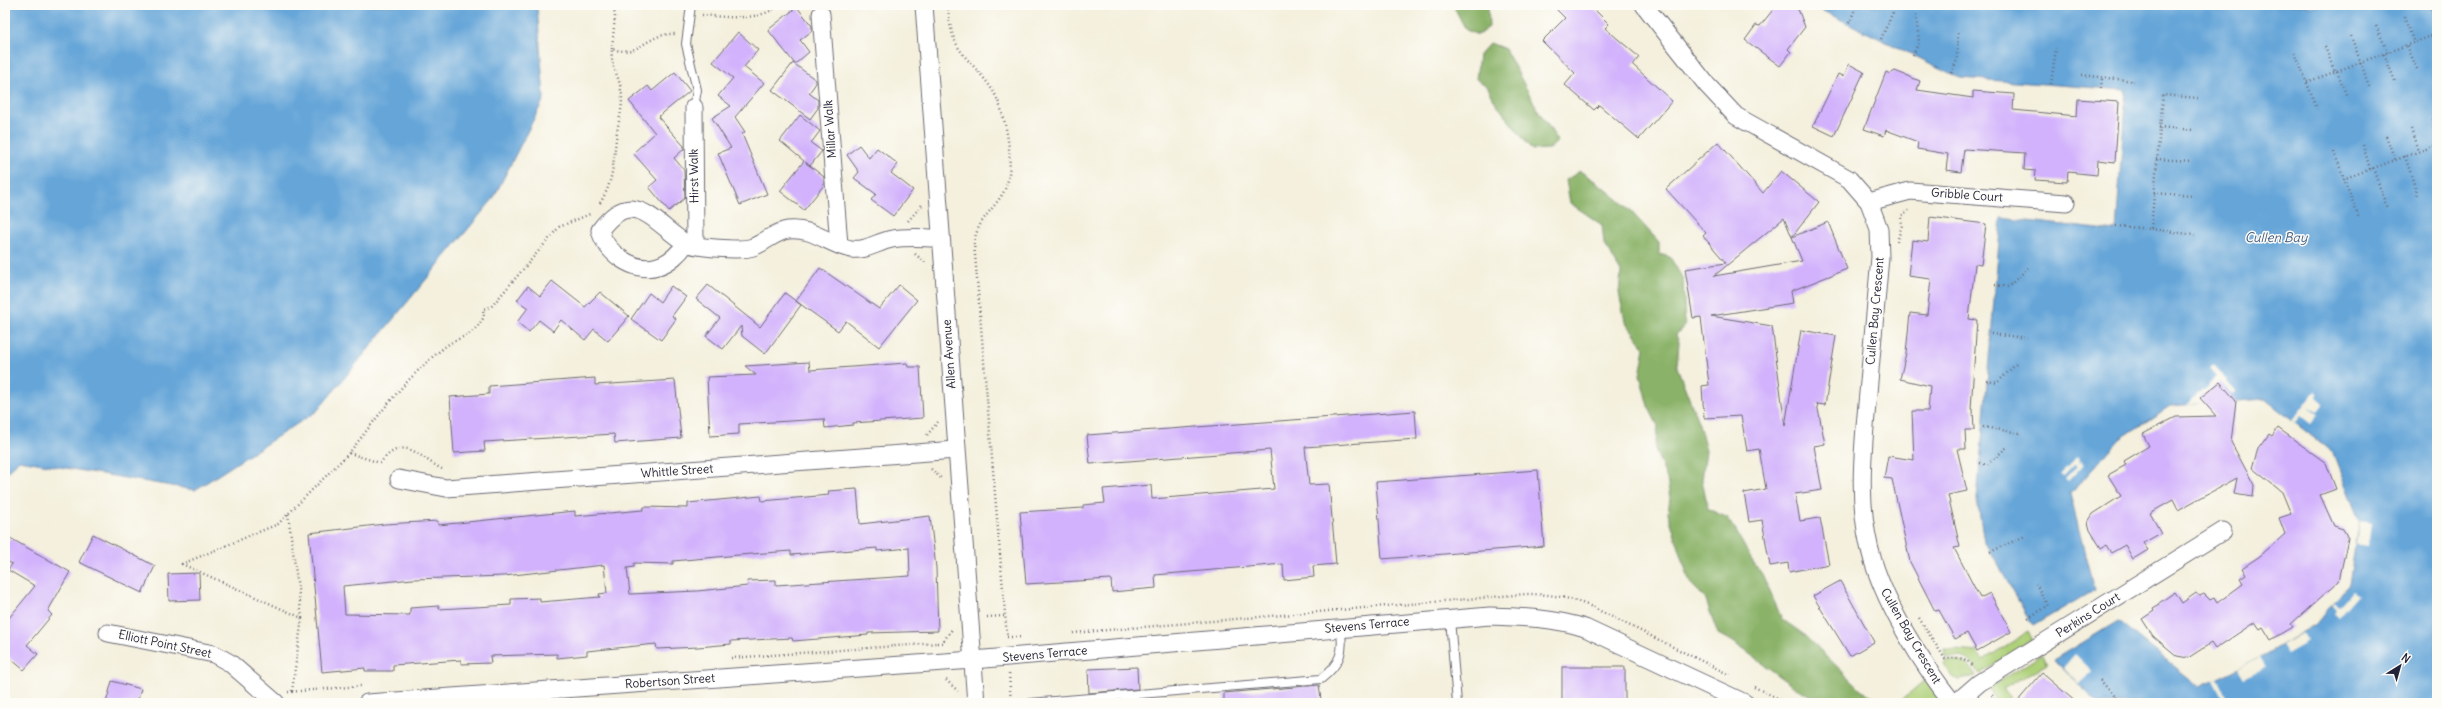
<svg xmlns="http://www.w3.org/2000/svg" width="2442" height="708" font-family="Delius,sans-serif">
	<rect width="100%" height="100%" fill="#fdfcf7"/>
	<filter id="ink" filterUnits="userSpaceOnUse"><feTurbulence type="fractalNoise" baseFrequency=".025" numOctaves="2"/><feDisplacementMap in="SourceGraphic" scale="8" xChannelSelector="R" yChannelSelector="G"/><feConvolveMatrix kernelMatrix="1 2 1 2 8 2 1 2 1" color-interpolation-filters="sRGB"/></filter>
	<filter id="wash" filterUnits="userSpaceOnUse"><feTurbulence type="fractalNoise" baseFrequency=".012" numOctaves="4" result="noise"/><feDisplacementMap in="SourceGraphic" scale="16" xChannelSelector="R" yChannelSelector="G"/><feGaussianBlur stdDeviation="0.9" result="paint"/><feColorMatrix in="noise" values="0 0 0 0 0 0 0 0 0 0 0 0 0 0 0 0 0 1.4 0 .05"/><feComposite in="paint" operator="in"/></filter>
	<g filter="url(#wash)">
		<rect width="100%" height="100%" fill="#f4f0dd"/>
		<g fill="#add078" stroke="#68795a">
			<path d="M2028,632L2033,640L1980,674C1968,657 1966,656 1945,657L1944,649L1977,652L1983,660Z"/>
			<path d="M2041,655L2047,664L2003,689L2014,703H1997L1989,688Z"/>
			<path d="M1954,660L1968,664L1976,676L1959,680L1952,677L1944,665L1946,661Z"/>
			<path d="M1927,678L1946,703H1898Z"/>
		</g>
		<g fill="#8ab268" stroke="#566a52">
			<path d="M1453,5H1488L1489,27L1478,35L1466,30Z"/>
			<path d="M1490,43L1505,49L1538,110L1558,141L1549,149L1532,150L1497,105L1487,86L1476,79L1479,55Z"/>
			<path d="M1580,171L1602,186L1627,207L1659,242V254L1670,257L1683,279L1685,325L1676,335L1679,342L1677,367L1699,424L1706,450L1702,480L1708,509L1726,517L1736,531L1751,559L1762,574L1782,619L1806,636L1862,691L1887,703C1870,703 1848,707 1831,703C1788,693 1757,653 1718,634L1705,598L1690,583L1668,513L1670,498L1667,479L1655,449L1658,426L1648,406L1640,375L1645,348L1625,321L1619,293L1621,272L1604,243L1602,225L1570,203L1566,180Z"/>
		</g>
		<g fill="#65a5d8" stroke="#44648a">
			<path d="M5,5H537L544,99L493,199L317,411L195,490L19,460L5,475Z"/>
			<path d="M1816,5H2437V703H2098L2054,660L2118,621L2200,687L2261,657L2316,624L2349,584L2359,520L2333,453L2265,399L2170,406L2120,439L2070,494L2094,590L2033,626L1984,541L1977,499L2001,218L2116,231L2126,90L1960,78L1821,10Z"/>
		</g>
		<g fill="#f4f0dd">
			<path d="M2214,366L2236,391L2232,394L2220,382L2201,397L2205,404L2187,405L2217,377L2210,369Z"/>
			<path d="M2315,391L2318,394L2317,397L2324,403L2318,411L2309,407L2318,414L2311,424L2301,416L2295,423L2292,421Z"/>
			<path d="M2077,456L2080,459L2079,463L2081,460L2085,463L2068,481L2065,478L2077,466L2074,464L2063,476L2060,473Z"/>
			<path d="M2359,521L2371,523L2368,546L2356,544Z"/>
			<path d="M2353,591L2358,595L2339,617L2335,613L2337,609L2332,604L2334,602L2340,606Z"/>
			<path d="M2302,633L2308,642L2287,654L2281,645Z"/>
			<path d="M2075,654L2092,671L2079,684L2063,668Z"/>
			<path d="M2259,658L2265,668L2244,678L2238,668Z"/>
			<path d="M2217,678L2229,703H2225L2213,680Z"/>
		</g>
		<g id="blocks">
			<g fill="#d2b2fc" fill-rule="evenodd">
				<path d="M1552,5H1590L1609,24L1605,28L1639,57L1633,65L1672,101L1639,139L1599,105L1594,110L1565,85L1575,73L1542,41L1565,18Z"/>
				<path d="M1776,6L1798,9L1805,27L1788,49L1791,52L1780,66L1745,40L1756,25L1760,26Z"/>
				<path d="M797,7L812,26V31L800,40L809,52L795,64L768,30Z"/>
				<path d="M738,32L758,50L744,67L764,83L735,117L745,132L742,134L767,194L740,205L718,153L731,148L712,118L731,106L718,96L733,78L713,62Z"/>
				<path d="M793,63L816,80V83L809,93L818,100V108L810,119L772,90Z"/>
				<path d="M1849,64L1864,72L1834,136L1813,126L1838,74L1844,76Z"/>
				<path d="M1895,71L1920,81L1917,90L1973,98V91L2014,94L2013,110L2077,116L2078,99L2119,102L2115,162L2098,160L2097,175L2068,172L2067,182L2035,180L2036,171L2024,170L2025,153L1964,149L1961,172L1946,170L1948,154L1917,149L1918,142L1886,130L1884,136L1864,129L1886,72L1890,74Z"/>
				<path d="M675,72L690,91L658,117L684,146V149L674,158L684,170L685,198L669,211L649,187L657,180L633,153L655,133L629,101L648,86L652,91Z"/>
				<path d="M800,115L820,131L811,143L822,151L810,166L805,162L824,177V185L804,210L780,191L804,161L780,141Z"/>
				<path d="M1718,142L1763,193L1781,171L1819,202L1792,237L1784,218L1714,276L1802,261L1792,237L1828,222L1847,269L1791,291L1793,303L1711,316L1772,326L1785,426L1801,330L1836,336L1825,405L1817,404L1825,444L1814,446L1822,490L1795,494L1800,521L1820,518L1829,564L1789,572L1788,563L1770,566L1762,520L1749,522L1744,493L1766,489L1759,449L1747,451L1741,416L1704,418L1702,386L1709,385L1701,317L1693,318L1685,269L1726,263L1703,236L1706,233L1666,189Z"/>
				<path d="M859,145L869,158L877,148L898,164L891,173L913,190L893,216L871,200L876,194L854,178L859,172L847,155Z"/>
				<path d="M1930,217L1986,224L1981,265L1975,264L1969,319L1977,320L1971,409H1973L1974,430H1965L1966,449H1957L1967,491L1948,495L1960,547L1954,548L1980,598L1990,593L2011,632L1977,651L1967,633L1955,639L1939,610L1935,611L1910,562L1892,479L1884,478L1888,456L1914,460L1912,411H1928L1930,386L1900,379L1906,353L1910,313L1927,315L1931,279L1908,276L1912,240L1928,242Z"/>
				<path d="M820,268L879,309L899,285L917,300L879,347L846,321L838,331L796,301Z"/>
				<path d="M552,281L585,307L600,292L629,316L608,341L594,329L585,340L561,320L553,331L539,320L529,332L517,322L528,308L517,300L528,286L540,296Z"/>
				<path d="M708,285L760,327L785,293L801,305L765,354L742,336L741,326L723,349L706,336L720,318L696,299Z"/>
				<path d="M671,286L686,297L672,316L676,319L661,340L631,319L649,293L660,302Z"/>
				<path d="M809,362L810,370L907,363L908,367H920L923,418L853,423V425L825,428L824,419L739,424V434L710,436L707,377L756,375L745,366Z"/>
				<path d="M595,378V385L675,380L681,438L615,443L614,434L484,442L485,451L454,453L450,397L489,394V386Z"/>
				<path d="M2220,382L2236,401L2231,442L2254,485L2253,497L2234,494L2237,478L2178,510L2173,500L2150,513L2161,533L2143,543L2148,550L2133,559L2125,545L2111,553L2106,545L2101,548L2090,530L2088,522L2093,514L2121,496L2108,475L2126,465L2124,461L2149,446L2143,434L2176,417L2216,416L2200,398Z"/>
				<path d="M1415,411L1417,439L1305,447L1309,485L1329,484L1336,564L1313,566L1314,577L1284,580L1283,564L1155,575L1156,588L1112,592L1111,579L1026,584L1020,512L1083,508V505L1105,503L1103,489L1151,485L1152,499L1274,489L1270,450L1090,464L1087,435Z"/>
				<path d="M2278,428L2326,463L2336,489L2320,495L2334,526L2343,529L2348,538L2339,581L2291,624L2293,627L2271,640L2263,627L2260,629L2255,622L2215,649L2211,643L2188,658L2177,656L2153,636L2142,619L2154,611L2153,609L2160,605L2159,603L2175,592L2182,603L2196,593L2200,596L2204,594L2210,600L2214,598L2217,603L2243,584L2240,579L2246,575L2242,568L2260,556L2285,534L2279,518L2291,514L2282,492L2252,468L2258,449L2269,434L2272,436Z"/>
				<path d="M1538,470L1544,546L1382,559L1376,482Z"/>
				<path d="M857,489L860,524L930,516L936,568L938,631L868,633V635L793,641L792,638L731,641V644L698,647L657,649L656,644L587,651V655L557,658V654L490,656L491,663L461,664V660L393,665V671H365V668L322,672L309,533L385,524L438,521V525L575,511V516L643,510L644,507L688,508V503L761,496L762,501L829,495L828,491ZM877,548V551L909,548L910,576L776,585V580L747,581L748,586L697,591L630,594L627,568L634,567V563L673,564V561L739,555L791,551V555ZM604,565L607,593L599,594L600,597L540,602V598L511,599V605L439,609V606L410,608V615L345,614L343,586L413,579L504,576Z"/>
				<path d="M93,534L155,566L142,593L79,562Z"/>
				<path d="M10,538L70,572L48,611L52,615L27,645L38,654L24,670L5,654V623L35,586L8,570L12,564L5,560V547Z"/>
				<path d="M199,573L200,600L169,601L168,574Z"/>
				<path d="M1840,581L1874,642L1850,656L1813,596Z"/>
				<path d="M1137,667L1138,689L1089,693L1088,669Z"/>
				<rect x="1562" y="667" width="63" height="36"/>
				<path d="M2042,673L2077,703H2016Z"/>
				<path d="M112,681L141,689L137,703H106Z"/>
				<path d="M1319,685L1321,700H1313V703H1224V693Z"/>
				<path d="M1139,700V703H1097Z"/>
			</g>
		</g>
	</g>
	<g filter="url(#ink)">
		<use href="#blocks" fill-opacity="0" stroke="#6c6a74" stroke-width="1"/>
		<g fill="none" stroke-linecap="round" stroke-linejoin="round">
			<g stroke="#6c6a74" stroke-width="10">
				<g id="lane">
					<path d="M691,5L686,44L697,90L694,107"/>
					<path d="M1450,619L1457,703"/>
					<path d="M1030,703L1321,679C1340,664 1345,651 1340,628"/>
				</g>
			</g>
			<g stroke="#6c6a74" stroke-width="19">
				<g id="street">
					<path d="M924,5L976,703"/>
					<path d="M1644,5L1707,85L1736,116L1849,179L1869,202L1879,229L1880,257C1876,302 1872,348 1868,393C1863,449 1856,505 1873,561C1888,609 1922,664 1953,703"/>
					<path d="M821,14L839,245"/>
					<path d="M694,107L695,245"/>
					<path d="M1869,202L1910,191L2066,203"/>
					<path d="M686,243C680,253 669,263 658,266C634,274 605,252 600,230C633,186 653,222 684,242C694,248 743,251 753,247C766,242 774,232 788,230C813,227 829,245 851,249C867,251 877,242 892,239C908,236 924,238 940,238"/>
					<path d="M399,479L446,488L956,450"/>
					<path d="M108,633L214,654L230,663L276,703"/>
					<path d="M367,703L973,660L1490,616C1523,617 1554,618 1585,628L1745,703"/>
					<path d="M1956,703L1979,683L2223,531"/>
				</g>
			</g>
			<g stroke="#6c6a74" stroke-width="2.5" stroke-dasharray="1 3" stroke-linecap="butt">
				<path d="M948,5C951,57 968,53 993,91C1005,110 1012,153 1009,174C1005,206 979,211 974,243L1007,637"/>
				<path d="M2431,9L2437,27"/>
				<path d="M702,15C726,17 760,22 779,5"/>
				<path d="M2404,17L2414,43"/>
				<path d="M1849,23L1857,5"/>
				<path d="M2376,26L2388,53"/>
				<path d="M2351,36L2370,88"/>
				<path d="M2431,36L2437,51"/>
				<path d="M1881,39L1896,5"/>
				<path d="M2407,46L2418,71"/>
				<path d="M2325,47L2335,72"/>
				<path d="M612,49L615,16L613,5"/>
				<path d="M2295,53L2317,109"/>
				<path d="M2384,54L2395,81"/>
				<path d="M1913,55L1919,42L1916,15"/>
				<path d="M2337,71L2347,97"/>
				<path d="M1951,73L1957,60L1958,33"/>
				<path d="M2082,75L2134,81"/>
				<path d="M2307,82L2437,34"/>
				<path d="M2051,84L2056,48"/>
				<path d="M2101,88L2102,78"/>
				<path d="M2433,119L2437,129"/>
				<path d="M2159,127L2194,130"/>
				<path d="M2411,129L2418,151"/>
				<path d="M2386,136L2395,160"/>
				<path d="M2363,145L2370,169"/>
				<path d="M2334,152L2359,218"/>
				<path d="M2405,156L2418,196"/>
				<path d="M2156,159L2192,161"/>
				<path d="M2373,168L2387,208"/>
				<path d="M2343,179L2437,145"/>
				<path d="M2154,193L2194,196"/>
				<path d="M600,203C615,180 613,158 617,132C619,118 624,105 621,90C619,75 610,66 612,49C642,58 646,32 676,34"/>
				<path d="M908,221L922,205"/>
				<path d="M2116,226L2151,229L2163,95L2198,98"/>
				<path d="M2151,229L2195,235"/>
				<path d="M1897,242L1902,225L1901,216L1909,210"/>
				<path d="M915,254L927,264"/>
				<path d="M1995,285L2008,287L2028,268"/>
				<path d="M1991,334L2027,338"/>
				<path d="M1987,381L1997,383L2016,364"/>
				<path d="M1983,427L2020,433"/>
				<path d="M927,435L938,422"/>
				<path d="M1980,463L1987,465L2007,447"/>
				<path d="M442,469C418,457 405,433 380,463L349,453C373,423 395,392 423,366C428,360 440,351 446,346C463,334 471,339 484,317L483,309L491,307L559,227L590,214"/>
				<path d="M931,469L942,479"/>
				<path d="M288,514L302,618L182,564L278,524L349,453"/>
				<path d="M1990,552L2025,536"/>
				<path d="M987,617L1004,616"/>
				<path d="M1919,618L1945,659C1957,658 1966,656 1973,667"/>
				<path d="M2028,618L2048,606L2036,584"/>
				<path d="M1073,633L1526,594C1550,594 1568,597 1590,606L1730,675"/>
				<path d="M1007,637H1022"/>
				<path d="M937,643H942L953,628"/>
				<path d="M731,658L937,643"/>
				<path d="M1009,674L1011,703"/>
				<path d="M946,680L958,691"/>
				<path d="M2100,680L2121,703"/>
				<path d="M1754,687L1788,703"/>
				<path d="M292,691L302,618"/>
				<path d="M288,692L361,686"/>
				<path d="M1992,695L1996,703"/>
				<path d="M2109,703L2116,697"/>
			</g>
			<use href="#lane" stroke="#fff" stroke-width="8"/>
			<use href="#street" stroke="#fff" stroke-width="17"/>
		</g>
	</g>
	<g text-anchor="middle" stroke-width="3" stroke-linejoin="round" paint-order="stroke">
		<g font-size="12" fill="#22223b" stroke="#fdfcf7">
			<text transform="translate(830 129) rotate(-94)" y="4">Millar Walk</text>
			<text transform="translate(694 176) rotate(-91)" y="4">Hirst Walk</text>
			<text transform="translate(1967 195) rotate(4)" y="4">Gribble Court</text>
			<text transform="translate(1875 311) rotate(-85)" y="4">Cullen Bay Crescent</text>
			<text transform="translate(949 354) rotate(-94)" y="4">Allen Avenue</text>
			<text transform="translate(677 471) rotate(-4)" y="4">Whittle Street</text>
			<text transform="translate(2088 615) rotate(-32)" y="4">Perkins Court</text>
			<text transform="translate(1367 625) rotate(-5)" y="4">Stevens Terrace</text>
			<text transform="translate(1911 636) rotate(60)" y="4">Cullen Bay Crescent</text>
			<text transform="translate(165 644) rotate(12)" y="4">Elliott Point Street</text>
			<text transform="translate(1045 654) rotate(-5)" y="4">Stevens Terrace</text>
			<text transform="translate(670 681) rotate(-4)" y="4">Robertson Street</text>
		</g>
		<g font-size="13" font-style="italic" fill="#405d82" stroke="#fdfcf7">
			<text x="2276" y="242">Cullen Bay</text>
		</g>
	</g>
	<rect width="2442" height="708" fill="none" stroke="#fdfcf7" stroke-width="20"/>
	<g transform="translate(2400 666) rotate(37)" stroke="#fdfcf7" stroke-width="3" paint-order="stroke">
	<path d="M0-3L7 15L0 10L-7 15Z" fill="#22223b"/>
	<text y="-6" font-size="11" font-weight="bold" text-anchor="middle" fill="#22223b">N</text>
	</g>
</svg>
